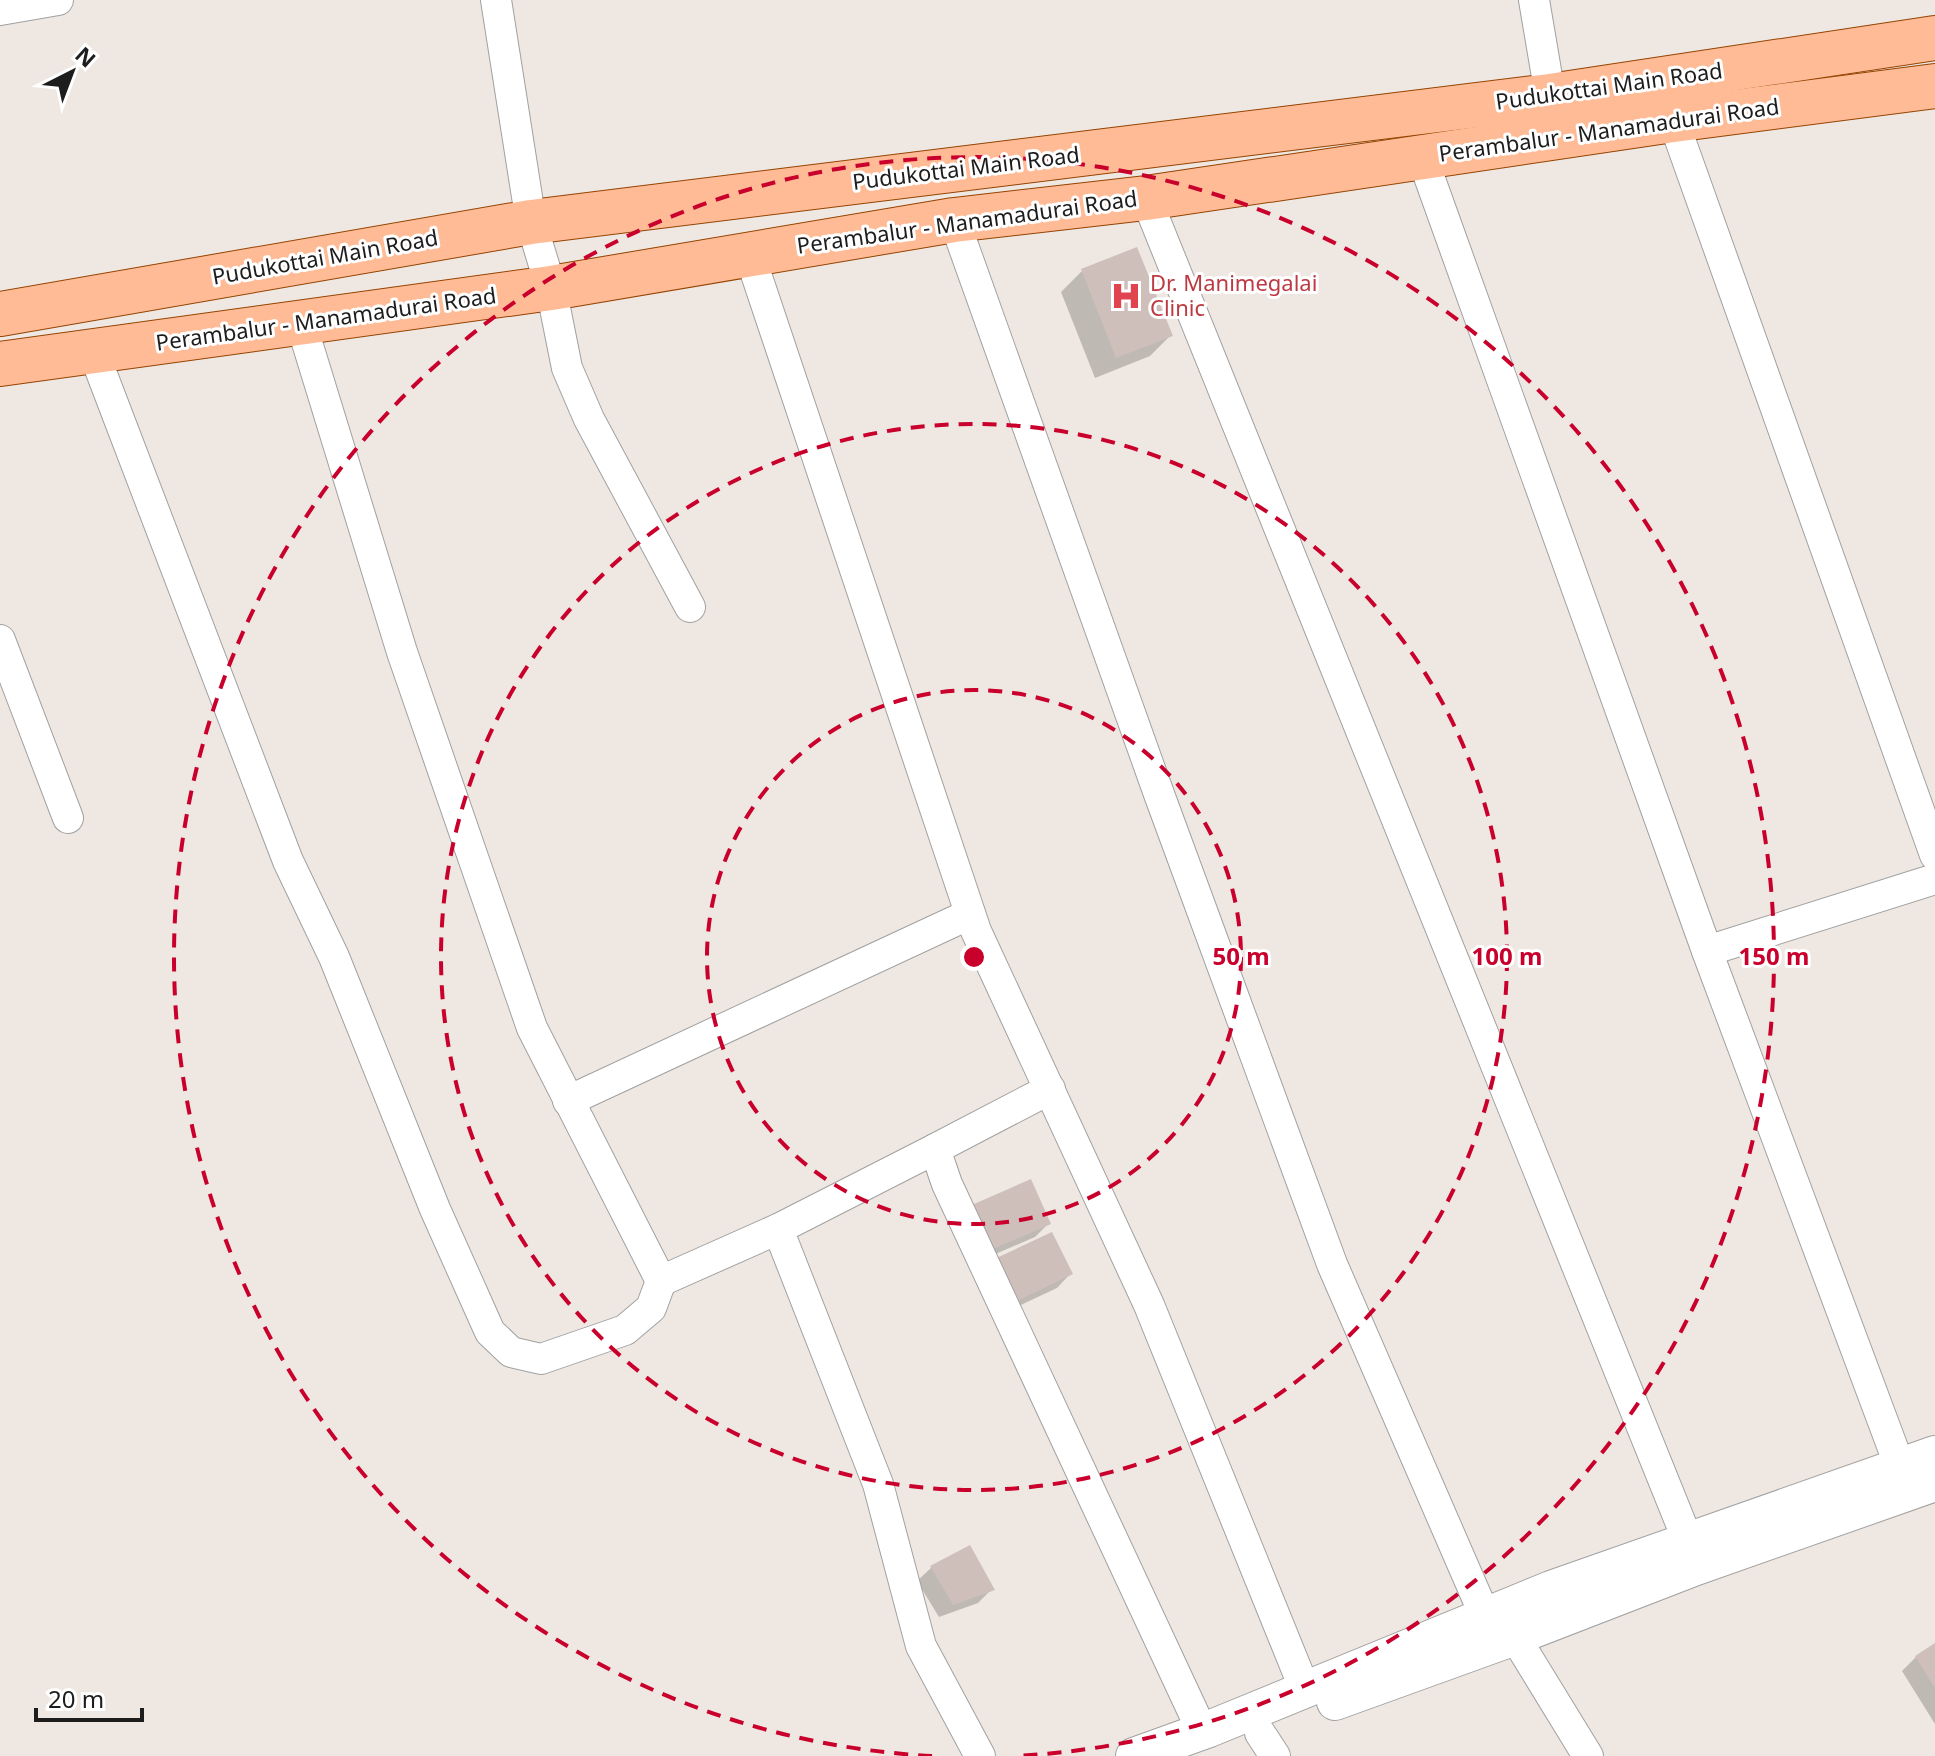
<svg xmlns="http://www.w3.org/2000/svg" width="1935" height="1756" font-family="'Noto Sans',sans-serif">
	<rect width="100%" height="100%" fill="#efe8e2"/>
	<g fill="#0003">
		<path d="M1136,249L1171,335L1150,356L1095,378L1061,292L1082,271Z"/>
		<path d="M1030,1182L1049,1223L1035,1237L970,1265Z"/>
		<path d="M991,1262L1070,1274L1057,1288L995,1317Z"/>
		<path d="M969,1548L992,1589L978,1603L939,1617L917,1581L931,1568Z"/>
		<path d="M1935,1646V1724L1902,1671L1916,1657Z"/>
	</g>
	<g fill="#cfbfbb">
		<path d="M1137,247L1173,336L1116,358L1081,269Z"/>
		<path d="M1031,1179L1051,1224L984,1253L965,1208Z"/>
		<path d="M1052,1232L1073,1274L1009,1305L990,1261Z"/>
		<path d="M970,1545L995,1590L953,1605L930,1566Z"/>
		<path d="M1935,1643V1688L1915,1656Z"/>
	</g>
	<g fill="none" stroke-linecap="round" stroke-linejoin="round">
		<g stroke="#a1a1a1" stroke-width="32">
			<g id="minor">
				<path d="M496,0L531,222L551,288L567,368L589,419L690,607"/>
				<path d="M1534,0L1553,112"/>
				<path d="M0,10L58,0"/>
				<path d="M1673,120L1935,855"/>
				<path d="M1422,157L1707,951L1900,1467"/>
				<path d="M1146,198L1688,1541"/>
				<path d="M954,220L1159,794L1332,1264L1485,1616"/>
				<path d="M749,253L976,931L1149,1305L1305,1690"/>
				<path d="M301,323L402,652L532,1028L661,1281L778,1229L878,1484L921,1646L980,1756"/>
				<path d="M93,351L288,861L334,957L435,1209L490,1332L511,1352L541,1359L625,1330L651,1308L661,1281"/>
				<path d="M0,640L68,818"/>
				<path d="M1707,951L1935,879"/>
				<path d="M1050,1089L935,1149L947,1184L1202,1731"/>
				<path d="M568,1101L970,914"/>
				<path d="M778,1229L935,1149"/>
				<path d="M1515,1637L1588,1756"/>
				<path d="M1260,1733L1275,1756"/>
			</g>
		</g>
		<g stroke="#a1a1a1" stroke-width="38">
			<g id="tertiary">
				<path d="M1335,1702L1515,1637L1696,1567L1935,1483"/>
				<path d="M1134,1756L1209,1729L1551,1589L1935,1454"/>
			</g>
		</g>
		<g stroke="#954300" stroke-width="46">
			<g id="primary">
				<path d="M0,314L531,222L1550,96L1935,38"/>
				<path d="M0,364L551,288L954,220L1146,198L1673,120L1935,86"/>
			</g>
		</g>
		<use href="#minor" stroke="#fff" stroke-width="30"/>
		<use href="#tertiary" stroke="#fff" stroke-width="36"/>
		<use href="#primary" stroke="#ffbb96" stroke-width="44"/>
	</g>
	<g fill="none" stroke="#c9002c" stroke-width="4" stroke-dasharray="14 10">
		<circle cx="974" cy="957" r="267"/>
		<circle cx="974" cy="957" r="533"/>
		<path d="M932 1756A800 800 0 1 1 1016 1756"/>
	</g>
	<defs>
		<g id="hospital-bare" transform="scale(2.4)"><path d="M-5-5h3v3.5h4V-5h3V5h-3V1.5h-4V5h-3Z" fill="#e0444e" stroke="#fff" stroke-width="2.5" paint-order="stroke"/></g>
	</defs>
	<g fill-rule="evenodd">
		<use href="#hospital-bare" x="1126" y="296"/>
	</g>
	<g text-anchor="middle" stroke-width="6" stroke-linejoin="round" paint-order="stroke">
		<g font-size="22" fill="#1d1d1d" stroke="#fff">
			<text transform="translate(1609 86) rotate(-8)" y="8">Pudukottai Main Road</text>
			<text transform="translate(1609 130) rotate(-8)" y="8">Perambalur - Manamadurai Road</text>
			<text transform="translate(966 168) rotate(-7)" y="8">Pudukottai Main Road</text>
			<text transform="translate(967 222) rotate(-8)" y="8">Perambalur - Manamadurai Road</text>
			<text transform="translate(325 257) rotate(-10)" y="8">Pudukottai Main Road</text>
			<text transform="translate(326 319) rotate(-8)" y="8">Perambalur - Manamadurai Road</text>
		</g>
		<g font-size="22" fill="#be3a42" stroke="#fff" text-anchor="start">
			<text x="1150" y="291">Dr. Manimegalai<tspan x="1150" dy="25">Clinic</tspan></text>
		</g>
	</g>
	<circle cx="974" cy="957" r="12" fill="#c9002c" stroke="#fff" stroke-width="4"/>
	<g font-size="24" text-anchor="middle" font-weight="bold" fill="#c9002c" stroke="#fff" stroke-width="6" stroke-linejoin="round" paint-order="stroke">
		<text x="1241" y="965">50 m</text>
		<text x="1507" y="965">100 m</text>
		<text x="1774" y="965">150 m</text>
	</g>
	<g transform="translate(72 72) rotate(42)" stroke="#ffffff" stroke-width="6" paint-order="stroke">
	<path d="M0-6L14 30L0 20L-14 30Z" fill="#1d1d1d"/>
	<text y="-12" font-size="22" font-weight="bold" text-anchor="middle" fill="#1d1d1d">N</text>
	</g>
	<path d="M36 1708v12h106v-12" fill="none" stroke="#1d1d1d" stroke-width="4"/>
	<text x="48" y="1708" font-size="24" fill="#1d1d1d" stroke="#ffffff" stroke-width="6" paint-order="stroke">20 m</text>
</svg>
